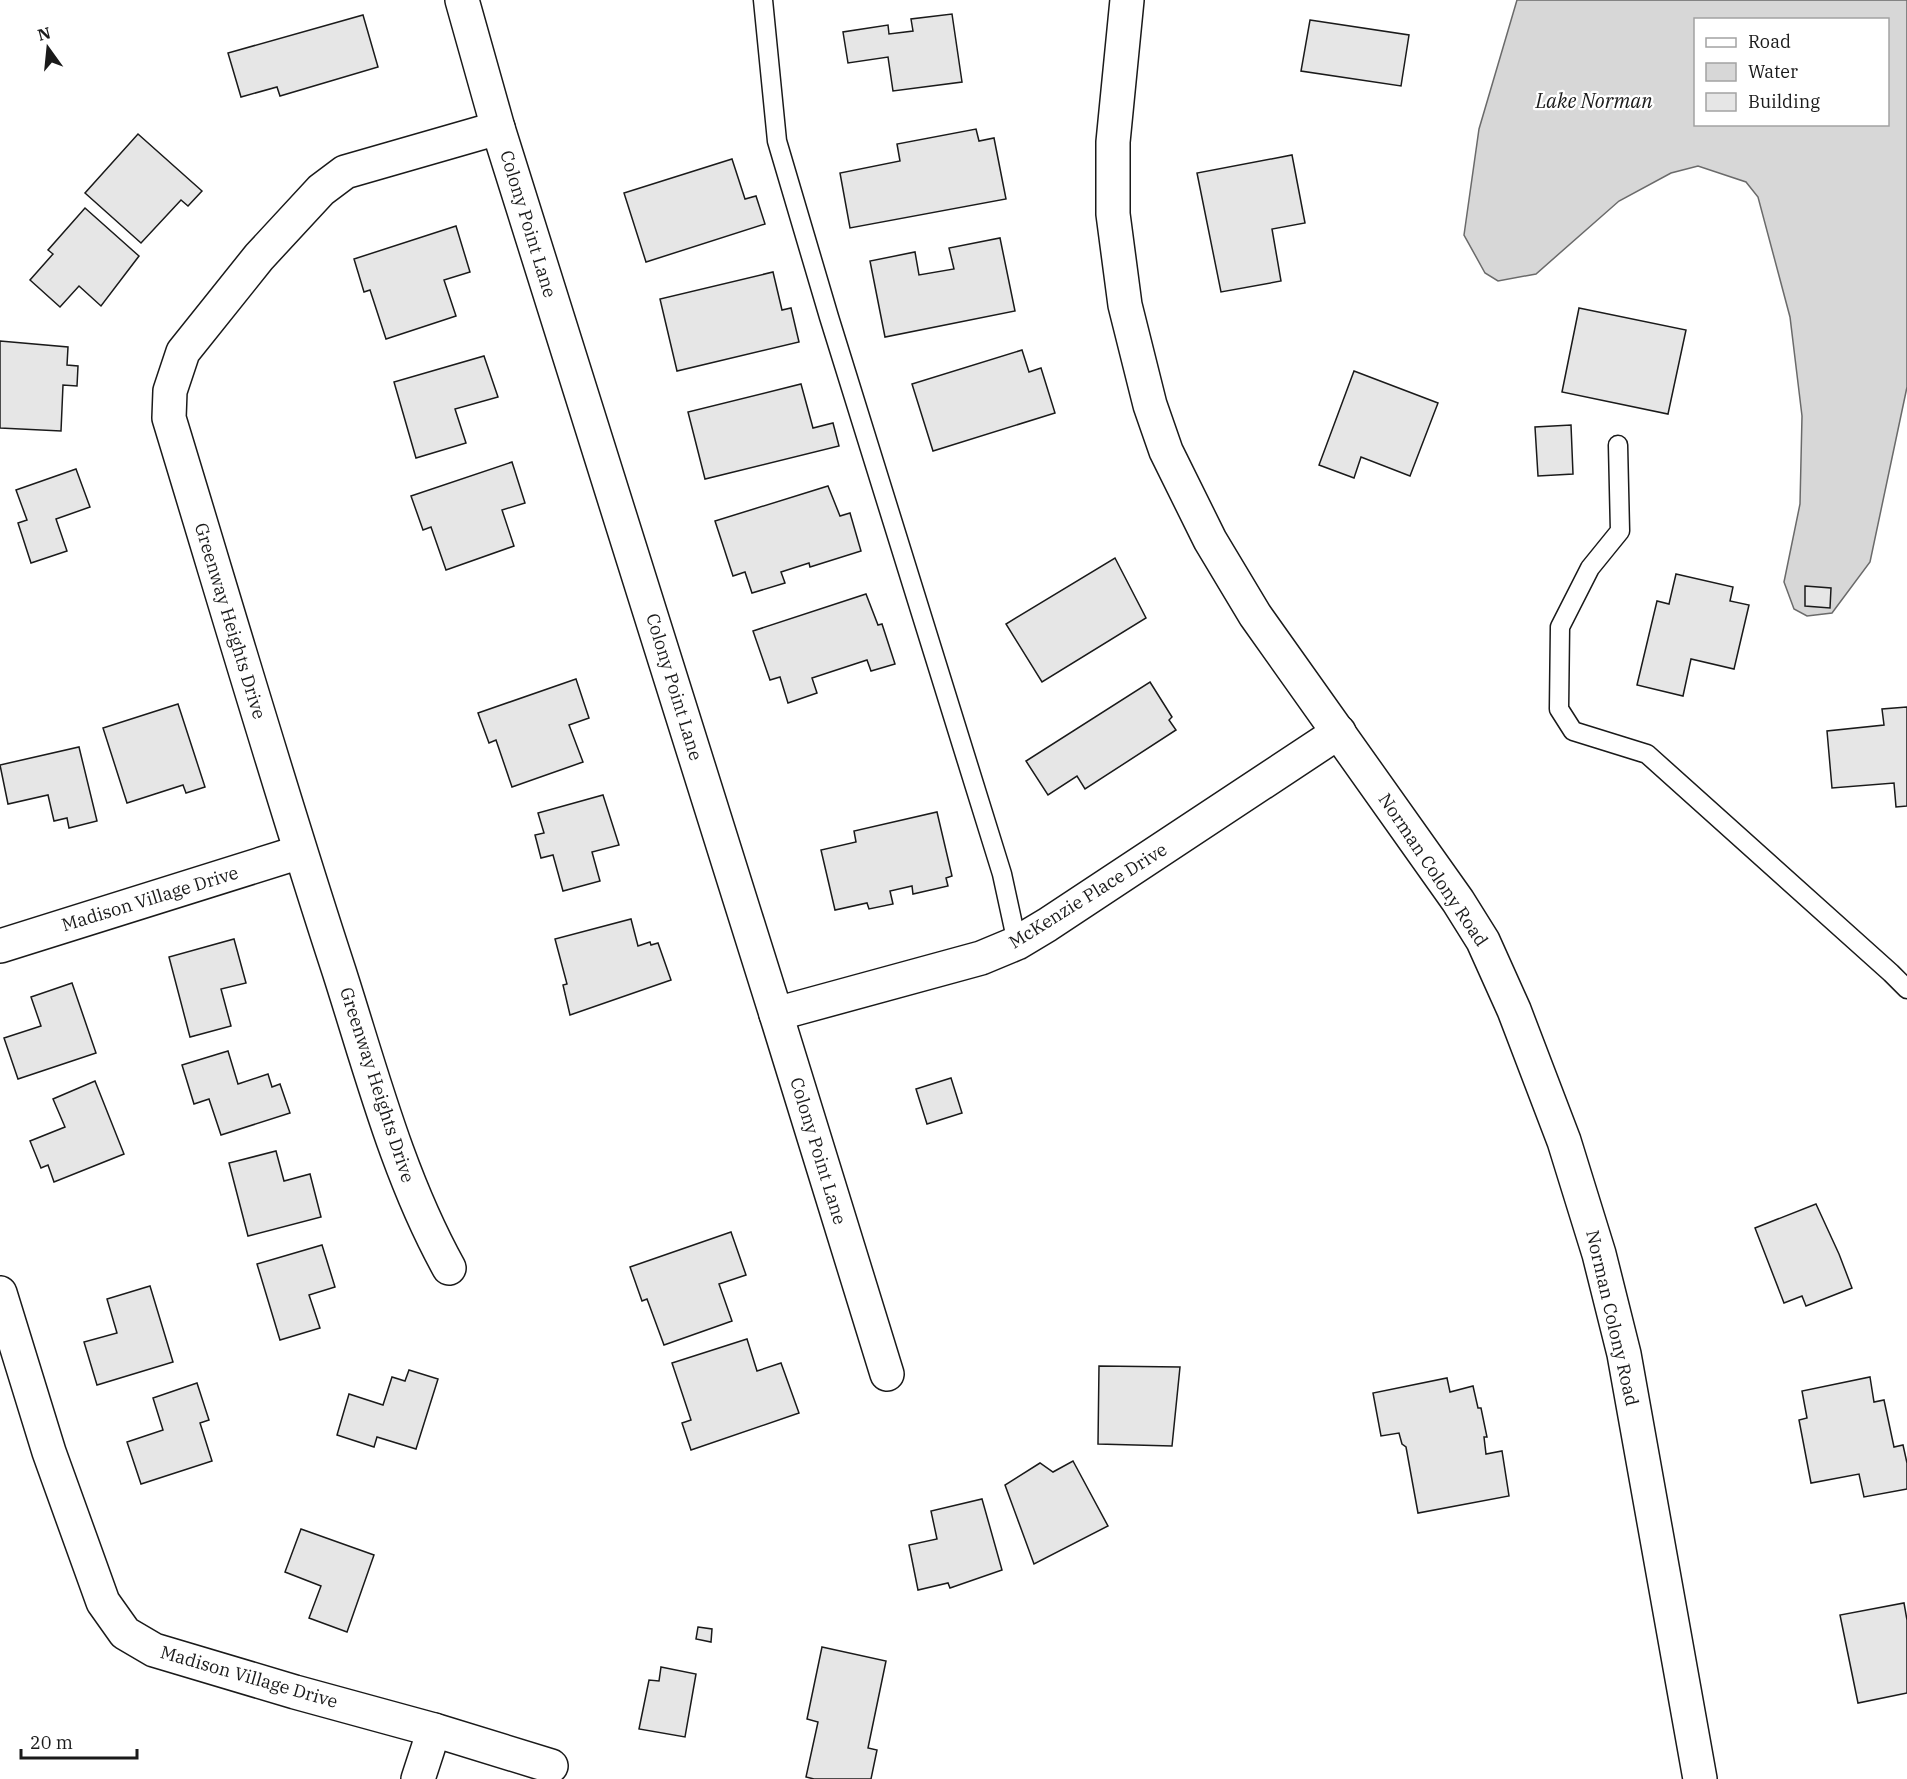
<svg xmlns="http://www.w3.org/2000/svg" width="1907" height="1779" font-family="'IBM Plex Serif',serif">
	<rect width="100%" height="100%" fill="#fff"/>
	<path fill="#d7d7d7" stroke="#6a6a6a" stroke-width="1.5" fill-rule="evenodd" d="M1517,0H1907V387L1870,562L1832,613L1807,616L1794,609L1784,582L1800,504L1802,416L1790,317L1758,197L1746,182L1698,166L1671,173L1619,201L1536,274L1498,281L1485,273L1464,235L1479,129ZM1696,20H1888V124H1696Z"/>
	<g fill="#e6e6e6" stroke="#1a1a1a" stroke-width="1.5">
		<path d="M952,14L962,82L893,91L888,57L848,63L843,32L888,25L889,34L913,31L911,19Z"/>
		<path d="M363,15L378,67L280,96L277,87L241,97L228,53Z"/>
		<path d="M1310,20L1409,35L1401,86L1301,71Z"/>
		<path d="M976,129L979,141L994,138L1006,199L850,228L840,173L900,161L897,144Z"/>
		<path d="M138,134L202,191L188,206L181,200L141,243L85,193Z"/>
		<path d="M1292,155L1305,223L1272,229L1281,281L1221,292L1197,173Z"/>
		<path d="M732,159L745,199L756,196L765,224L646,262L624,193Z"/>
		<path d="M85,208L139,256L101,306L79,286L60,307L30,280L53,254L48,250Z"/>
		<path d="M456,226L470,272L444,280L456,316L386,339L370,290L364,292L354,259Z"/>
		<path d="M1000,238L1015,311L885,337L870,261L915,252L919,275L954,269L949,248Z"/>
		<path d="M773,272L782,310L791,308L799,342L677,371L660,299Z"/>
		<path d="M1579,308L1686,330L1668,414L1562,392Z"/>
		<path d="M0,341L68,347L67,365L78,366L77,386L63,385L61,431L0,428Z"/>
		<path d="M1022,350L1029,372L1041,368L1055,413L933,451L912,384Z"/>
		<path d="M484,356L498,397L455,409L466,443L416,458L394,382Z"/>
		<path d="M1354,371L1438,403L1410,476L1361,457L1354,478L1319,465Z"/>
		<path d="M801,384L813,428L833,423L839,446L705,479L688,412Z"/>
		<path d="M1571,425L1573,474L1538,476L1535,427Z"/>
		<path d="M512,462L525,503L502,510L514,546L446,570L431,527L423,530L411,496Z"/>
		<path d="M76,469L90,507L56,519L67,551L31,563L18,523L27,520L16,490Z"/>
		<path d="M828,486L840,516L850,513L861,551L810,567L809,563L781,572L785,583L752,593L745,572L733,576L715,521Z"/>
		<path d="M1115,558L1146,618L1042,682L1006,624Z"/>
		<path d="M1676,574L1733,587L1730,601L1749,605L1734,669L1691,659L1683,696L1637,685L1657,601L1669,604Z"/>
		<path d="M1805,586L1831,588L1830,608L1805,606Z"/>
		<path d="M866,594L878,625L882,624L895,664L871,671L867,660L812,678L817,693L788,703L780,677L770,680L753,631Z"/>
		<path d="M576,679L589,718L569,725L583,762L512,787L496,740L489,743L478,713Z"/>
		<path d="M1150,682L1172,717L1169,720L1176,730L1085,789L1077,776L1048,795L1026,761Z"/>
		<path d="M178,704L205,787L186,793L183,785L127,803L103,728Z"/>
		<path d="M1907,707V806L1896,807L1894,783L1832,788L1827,731L1884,725L1882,709Z"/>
		<path d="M79,747L97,821L69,828L67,818L54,821L48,795L8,804L0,765Z"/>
		<path d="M603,795L619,845L592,852L600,881L563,891L553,855L541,858L535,835L544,833L538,813Z"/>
		<path d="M937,812L952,876L946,878L948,886L913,894L912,886L890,891L893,904L869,909L867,903L835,910L821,850L856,842L854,831Z"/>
		<path d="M631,919L638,946L650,942L651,945L658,943L671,980L570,1015L563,985L567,984L555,939Z"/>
		<path d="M234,939L246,983L221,989L231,1026L190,1037L169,957Z"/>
		<path d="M72,983L96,1053L18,1079L4,1038L41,1026L31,997Z"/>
		<path d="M228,1051L238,1084L268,1074L272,1087L280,1084L290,1113L221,1135L209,1099L194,1104L182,1065Z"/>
		<path d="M951,1078L962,1113L927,1124L916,1089Z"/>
		<path d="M95,1081L124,1154L54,1182L48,1165L41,1168L30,1141L65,1127L53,1099Z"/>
		<path d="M276,1151L284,1181L310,1174L321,1217L248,1236L229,1163Z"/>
		<path d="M1816,1204L1839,1254L1852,1288L1806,1306L1802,1296L1784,1303L1755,1228Z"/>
		<path d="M731,1232L746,1275L719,1284L732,1321L664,1345L647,1299L642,1301L630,1267Z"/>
		<path d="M322,1245L335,1287L309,1295L320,1328L280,1340L257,1264Z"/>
		<path d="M150,1286L173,1362L97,1385L84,1342L117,1333L107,1299Z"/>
		<path d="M747,1339L757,1371L781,1363L799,1413L691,1450L682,1423L691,1420L672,1363Z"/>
		<path d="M1099,1366L1180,1367L1172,1446L1098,1444Z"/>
		<path d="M409,1370L438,1379L416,1449L377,1437L374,1447L337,1435L349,1394L383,1405L392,1377L405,1381Z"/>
		<path d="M1870,1377L1874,1402L1884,1400L1894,1447L1903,1445L1907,1463V1489L1864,1497L1859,1474L1811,1483L1799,1420L1807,1418L1802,1391Z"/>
		<path d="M1447,1378L1450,1392L1473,1386L1478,1408H1481L1487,1437H1484L1486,1454L1502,1451L1509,1496L1418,1513L1406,1447L1402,1444L1399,1433L1381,1436L1373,1393Z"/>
		<path d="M197,1383L209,1420L200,1423L212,1461L141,1484L127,1442L163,1430L153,1398Z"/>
		<path d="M1073,1461L1108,1526L1034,1564L1005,1485L1040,1463L1053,1472Z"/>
		<path d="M982,1499L1002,1570L950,1588L948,1583L918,1590L909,1545L937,1539L931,1511Z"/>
		<path d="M301,1529L374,1555L347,1632L309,1618L321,1586L285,1572Z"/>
		<path d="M1904,1603L1907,1620V1693L1858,1703L1840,1615Z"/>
		<path d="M698,1627L712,1629L711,1642L696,1639Z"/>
		<path d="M822,1647L886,1661L868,1748L877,1750L871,1779H814L806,1777L818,1722L807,1719Z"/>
		<path d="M661,1667L696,1674L685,1737L639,1729L649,1680L659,1681Z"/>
	</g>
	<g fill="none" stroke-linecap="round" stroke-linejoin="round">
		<g stroke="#1a1a1a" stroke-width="21">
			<g id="service">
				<path d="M763,0L777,141L829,317L1002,874L1017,943"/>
				<path d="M1618,445L1620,531L1590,568L1560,627L1559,709L1573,731L1647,754L1891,973L1907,989"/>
			</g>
		</g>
		<g stroke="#1a1a1a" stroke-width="36">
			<g id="minor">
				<path d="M462,0L498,128L776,1014L887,1374"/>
				<path d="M1127,0L1113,142V214L1125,305L1150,405L1166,451L1210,540L1255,615L1458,901L1483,941L1514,1010L1564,1141L1599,1254L1624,1354L1700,1779"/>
				<path d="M0,946L300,852"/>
				<path d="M776,1014L981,958L1017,943L1047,925L1339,732"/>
				<path d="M449,1268C398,1176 371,1071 339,971C279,788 225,602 169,418L170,391L183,352L259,257L321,190L345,172L498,128"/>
				<path d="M0,1293L49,1452L103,1602L125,1633L154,1650L295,1692L434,1730L551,1766"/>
				<path d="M418,1779L434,1730"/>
			</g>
		</g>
		<use href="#service" stroke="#fff" stroke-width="18"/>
		<use href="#minor" stroke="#fff" stroke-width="33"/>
	</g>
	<g text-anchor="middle" stroke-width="4.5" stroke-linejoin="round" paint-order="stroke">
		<g font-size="18" fill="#1a1a1a" stroke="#fff">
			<text transform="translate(528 224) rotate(73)" y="6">Colony Point Lane</text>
			<text transform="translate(230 621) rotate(73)" y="6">Greenway Heights Drive</text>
			<text transform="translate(674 687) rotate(73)" y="6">Colony Point Lane</text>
			<text transform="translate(1433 870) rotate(56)" y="6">Norman Colony Road</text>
			<text transform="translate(1088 896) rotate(-32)" y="6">McKenzie Place Drive</text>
			<text transform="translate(150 899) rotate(-17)" y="6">Madison Village Drive</text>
			<text transform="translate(377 1085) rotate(72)" y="6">Greenway Heights Drive</text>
			<text transform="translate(818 1151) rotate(73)" y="6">Colony Point Lane</text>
			<text transform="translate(1612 1318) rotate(77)" y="6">Norman Colony Road</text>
			<text transform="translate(249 1677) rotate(16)" y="6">Madison Village Drive</text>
		</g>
		<g font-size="20" font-style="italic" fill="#1a1a1a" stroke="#fff">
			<text x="1594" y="108">Lake Norman</text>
		</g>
	</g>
	<rect x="1694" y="18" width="195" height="108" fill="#ffffff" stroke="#a3a3a3" stroke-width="1.5"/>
	<rect x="1706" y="38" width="30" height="9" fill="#ffffff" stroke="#a3a3a3" stroke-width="1.5"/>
	<text x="1748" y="48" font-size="18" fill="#1a1a1a">Road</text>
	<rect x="1706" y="63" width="30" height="18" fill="#d7d7d7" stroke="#a3a3a3" stroke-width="1.5"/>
	<text x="1748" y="78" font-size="18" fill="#1a1a1a">Water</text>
	<rect x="1706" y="93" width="30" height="18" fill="#e6e6e6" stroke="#a3a3a3" stroke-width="1.5"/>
	<text x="1748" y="108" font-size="18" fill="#1a1a1a">Building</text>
	<g transform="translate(48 48) rotate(345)" stroke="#ffffff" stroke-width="4.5" paint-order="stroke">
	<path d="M0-4.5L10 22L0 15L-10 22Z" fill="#1a1a1a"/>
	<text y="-9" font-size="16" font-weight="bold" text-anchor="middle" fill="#1a1a1a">N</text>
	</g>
	<path d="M21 1749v9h116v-9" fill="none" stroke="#1a1a1a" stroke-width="3"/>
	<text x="30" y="1749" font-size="18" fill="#1a1a1a" stroke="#ffffff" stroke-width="4.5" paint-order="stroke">20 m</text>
</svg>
